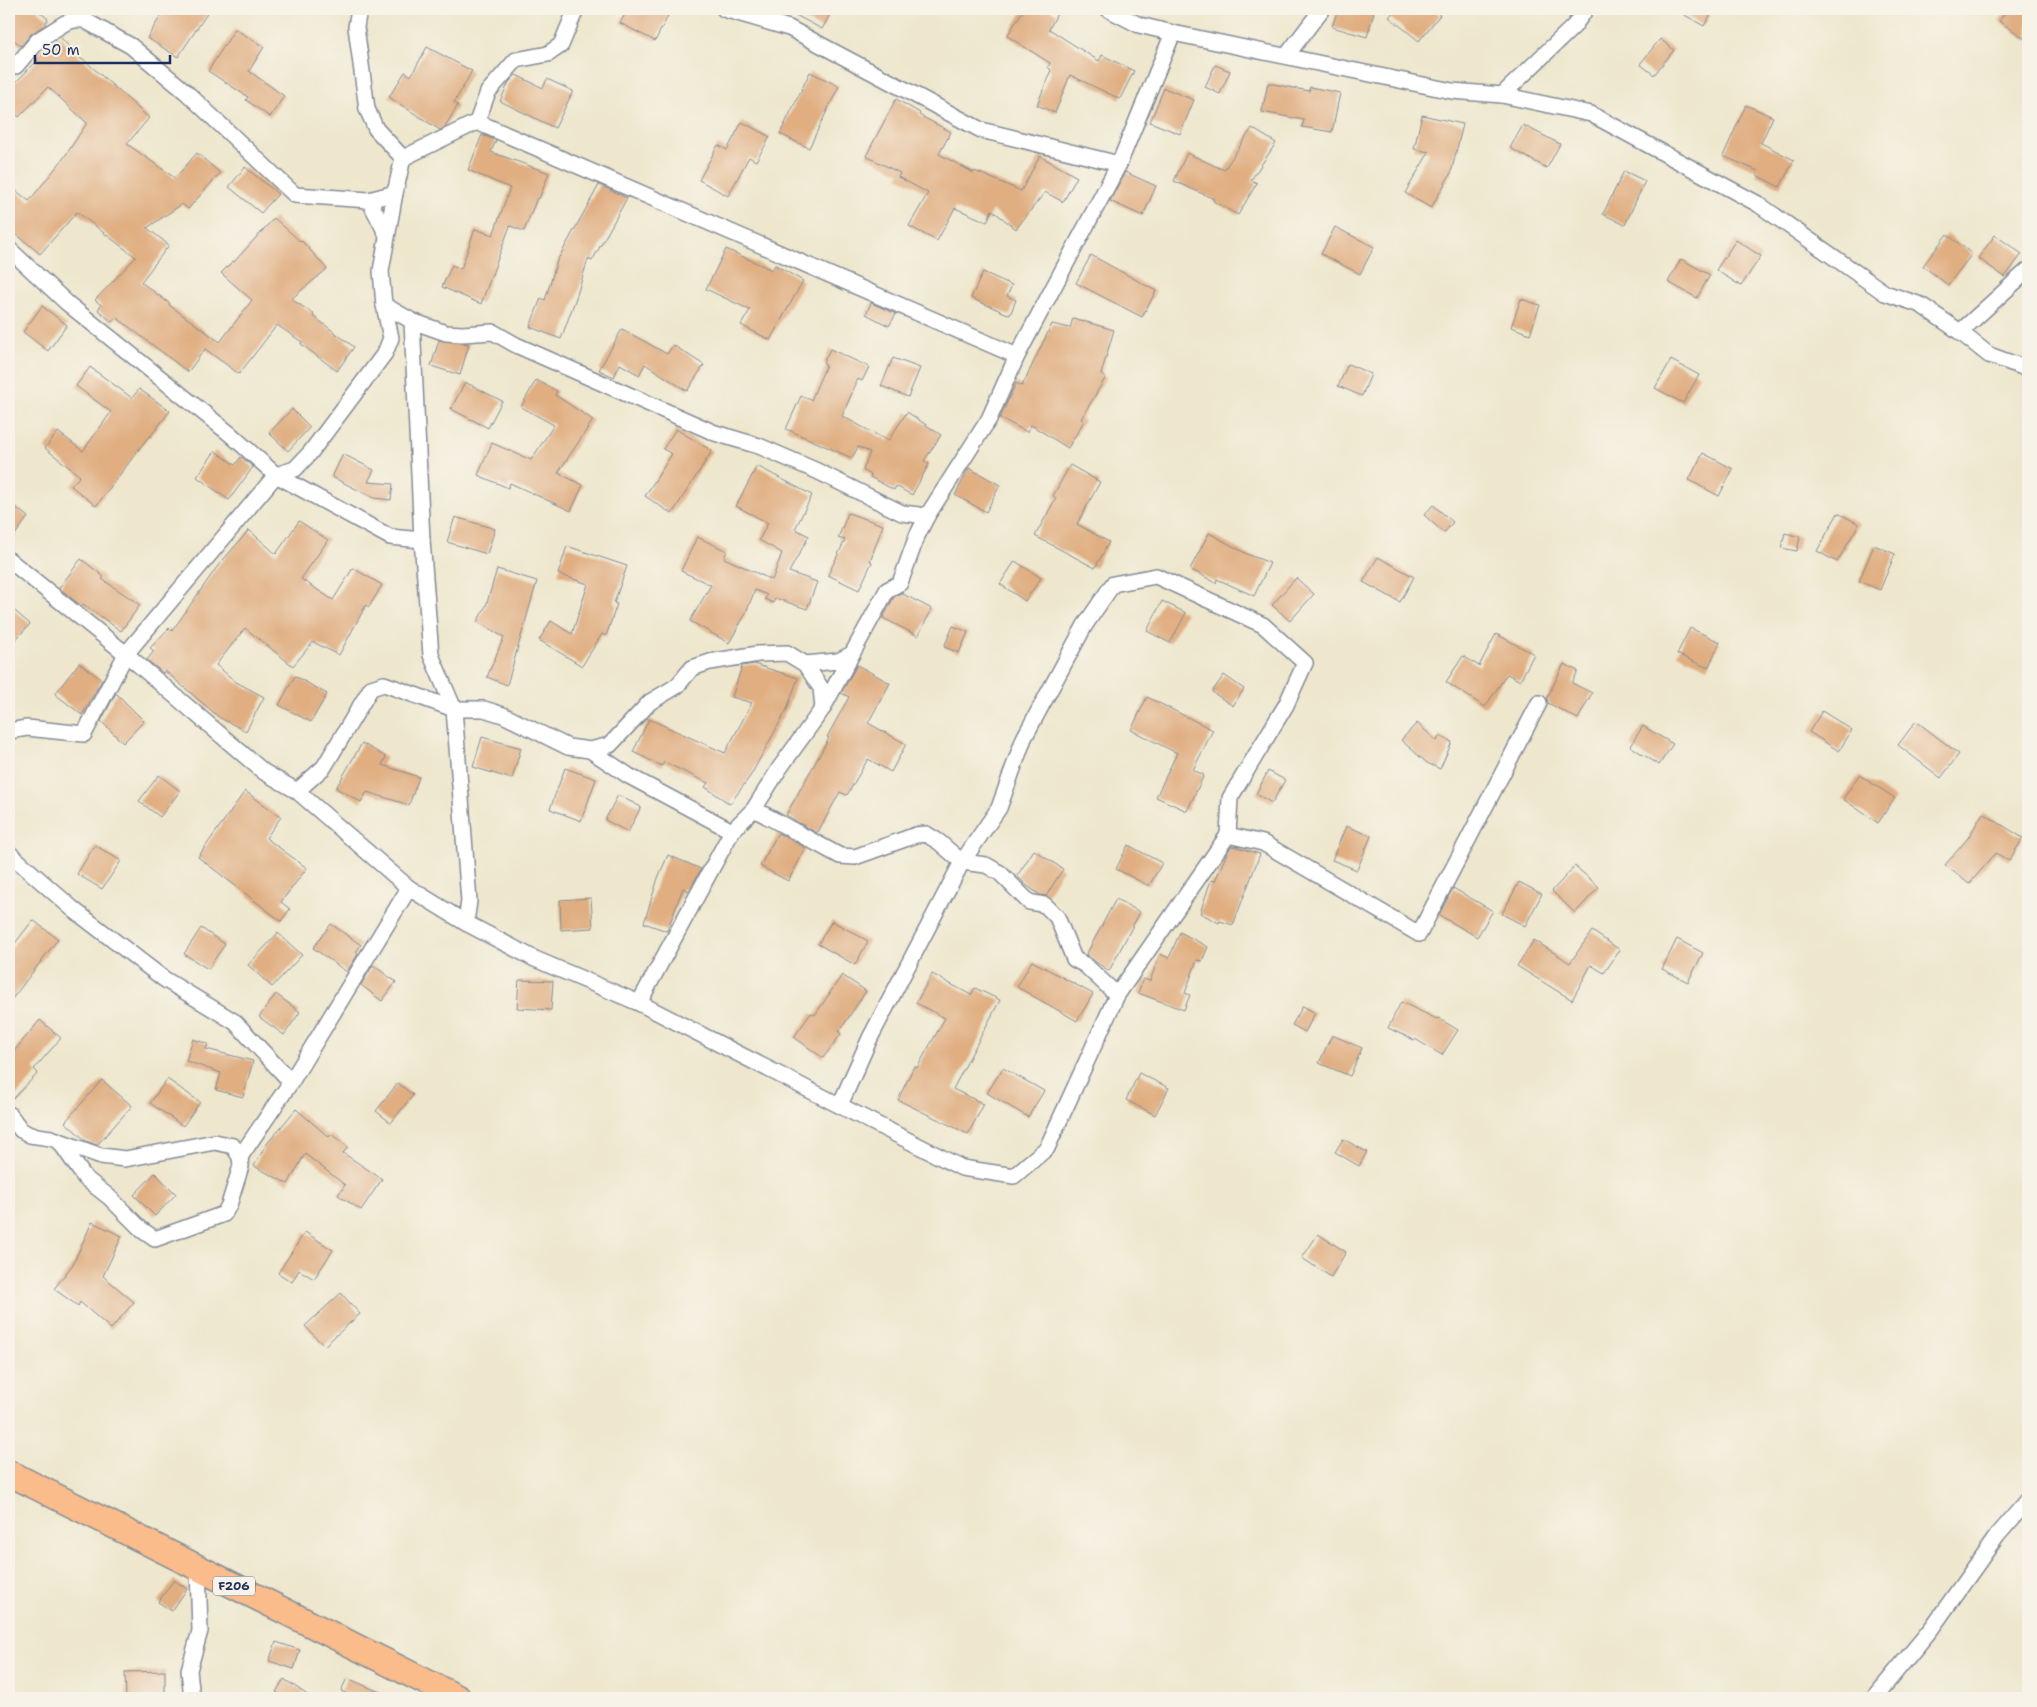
<svg xmlns="http://www.w3.org/2000/svg" width="2037" height="1707" font-family="'Shantell Sans',sans-serif">
	<rect width="100%" height="100%" fill="#f7f3e8"/>
	<filter id="ink" filterUnits="userSpaceOnUse"><feTurbulence type="fractalNoise" baseFrequency=".02" numOctaves="2"/><feDisplacementMap in="SourceGraphic" scale="10" xChannelSelector="R" yChannelSelector="G"/><feConvolveMatrix kernelMatrix="1 2 1 2 8 2 1 2 1" color-interpolation-filters="sRGB"/></filter>
	<filter id="wash" filterUnits="userSpaceOnUse"><feTurbulence type="fractalNoise" baseFrequency=".0096" numOctaves="4" result="noise"/><feDisplacementMap in="SourceGraphic" scale="20" xChannelSelector="R" yChannelSelector="G"/><feGaussianBlur stdDeviation="1.12" result="paint"/><feColorMatrix in="noise" values="0 0 0 0 0 0 0 0 0 0 0 0 0 0 0 0 0 1.4 0 .05"/><feComposite in="paint" operator="in"/></filter>
	<g filter="url(#wash)">
		<rect width="100%" height="100%" fill="#eee7cd"/>
		<g id="blocks">
			<g fill="#e0ae81">
				<path d="M9,9H36L48,19L45,23L46,24L31,34L21,46L9,36Z"/>
				<path d="M165,9H210L178,57L147,38Z"/>
				<path d="M628,9H654L668,16L655,41L620,23Z"/>
				<path d="M784,9H833L822,29Z"/>
				<path d="M1024,9H1048L1057,14L1049,29L1099,61L1102,55L1134,71L1120,99L1070,75L1055,113L1037,105L1051,70L1048,67L1050,63L1007,36Z"/>
				<path d="M1338,9H1365L1374,12L1367,37L1332,27Z"/>
				<path d="M1396,9H1433L1440,15L1419,41L1389,17Z"/>
				<path d="M1674,9H1714L1704,26Z"/>
				<path d="M2008,9H2028V41L1999,21Z"/>
				<path d="M235,29L264,47L249,71L284,96L270,117L246,100L248,97L208,71Z"/>
				<path d="M60,37L82,60L83,59L149,118L127,144L175,178L197,153L220,173L188,209L182,204L147,228L169,245L141,282L170,304L169,305L220,342L252,300L221,273L233,261L234,262L274,218L301,242L302,241L327,269L291,299L314,314L313,316L354,347L337,371L301,344L302,342L277,325L239,374L205,349L188,372L116,317L112,322L98,310L101,305L95,300L136,257L121,246L77,212L40,254L9,228V185L29,201L63,159L87,123L48,87L19,117L9,108V89L38,60L35,58L44,47Z"/>
				<path d="M1660,39L1674,50L1654,75L1640,64Z"/>
				<path d="M427,47L472,71L454,103L458,105L444,128L440,130L389,97L405,72L411,76Z"/>
				<path d="M1215,65L1230,71L1220,94L1205,87Z"/>
				<path d="M810,72L839,86L809,148L780,134Z"/>
				<path d="M516,75L543,88L547,79L573,91L555,128L500,101L509,82Z"/>
				<path d="M1268,83L1309,91L1310,87L1340,93L1332,132L1302,127L1304,120L1262,112Z"/>
				<path d="M1164,88L1194,100L1180,134L1150,122Z"/>
				<path d="M896,99L920,113L919,115L951,132L939,154L974,173L975,171L1021,191L1040,156L1077,177L1063,202L1045,192L1016,229L992,210L987,222L955,208L937,241L909,226L928,193L898,177L900,173L866,156Z"/>
				<path d="M1746,105L1773,117L1761,143L1794,160L1780,187L1756,175L1758,171L1723,156Z"/>
				<path d="M1422,115L1463,124L1451,173L1431,208L1405,193L1429,152L1414,149Z"/>
				<path d="M742,122L770,137L756,161L749,157L728,196L699,180L718,145L727,150Z"/>
				<path d="M1523,125L1560,144L1547,168L1510,148Z"/>
				<path d="M1252,128L1276,143L1251,180L1257,183L1238,215L1213,201L1214,199L1174,181L1187,153L1224,170Z"/>
				<path d="M482,135L496,140L491,152L549,173L539,199L537,198L524,231L510,226L481,304L442,287L452,265L461,269L475,229L493,235L510,188L468,170Z"/>
				<path d="M245,167L278,194L261,213L229,187Z"/>
				<path d="M1624,171L1645,181L1625,225L1603,214Z"/>
				<path d="M1125,172L1156,186L1143,216L1110,201Z"/>
				<path d="M599,185L627,198L592,261L588,259L577,295L561,339L530,327L541,298L545,300L557,261Z"/>
				<path d="M1335,227L1374,247L1360,274L1321,254Z"/>
				<path d="M1947,234L1972,254L1948,285L1923,266Z"/>
				<path d="M1995,235L2022,254L2005,277L1978,258Z"/>
				<path d="M1736,240L1761,256L1741,286L1716,270Z"/>
				<path d="M726,249L772,270L775,265L803,281L770,340L741,325L750,310L706,289Z"/>
				<path d="M1091,255L1156,291L1142,317L1076,283Z"/>
				<path d="M1681,259L1710,275L1697,298L1668,282Z"/>
				<path d="M983,272L1012,285L1007,296L1016,300L1010,315L971,298Z"/>
				<path d="M1521,299L1540,305L1530,334L1511,327Z"/>
				<path d="M871,303L896,314L889,326L866,314Z"/>
				<path d="M42,306L67,325L48,351L23,332Z"/>
				<path d="M1073,318L1114,330L1101,374L1106,377L1081,419L1084,421L1068,448L1031,425L1027,432L1000,418L1016,383L1022,386L1052,324L1070,328Z"/>
				<path d="M622,329L667,354L673,345L704,365L687,391L645,364L639,375L620,364L614,377L599,370Z"/>
				<path d="M439,340L469,344L460,375L431,366Z"/>
				<path d="M830,349L869,367L862,381L858,379L842,416L888,441L907,412L941,435L924,461L929,464L912,495L896,486L894,490L870,477L871,475L863,470L870,452L858,447L852,458L786,429L801,396L811,400L826,365L823,363Z"/>
				<path d="M893,358L920,368L908,397L881,386Z"/>
				<path d="M1671,360L1699,375L1683,403L1655,388Z"/>
				<path d="M1348,364L1371,374L1362,396L1338,386Z"/>
				<path d="M90,367L132,398L139,389L170,411L150,437L149,436L96,506L71,486L80,476L45,448L58,432L83,451L111,412L76,386Z"/>
				<path d="M536,380L557,391L555,395L593,420L558,473L583,485L571,511L510,483L508,488L478,475L492,443L531,460L554,425L521,407Z"/>
				<path d="M465,382L502,401L488,428L451,409Z"/>
				<path d="M292,409L310,427L288,451L269,433Z"/>
				<path d="M676,429L712,451L672,514L645,496L672,454L663,449Z"/>
				<path d="M215,451L235,465L241,457L253,467L229,500L197,477Z"/>
				<path d="M1703,453L1733,469L1719,496L1689,480Z"/>
				<path d="M343,454L374,470L368,482L393,484L391,500L374,498L332,477Z"/>
				<path d="M1070,465L1100,482L1077,524L1109,542L1095,568L1035,536L1056,498L1053,496Z"/>
				<path d="M757,466L812,495L795,529L809,536L789,572L817,582L807,609L775,598L773,603L765,599L767,595L755,590L745,615L729,643L690,621L711,585L681,571L697,537L727,551L724,558L772,580L782,553L759,540L768,523L736,506Z"/>
				<path d="M969,468L1000,485L986,512L955,495Z"/>
				<path d="M9,502L28,517L9,543Z"/>
				<path d="M1433,505L1453,522L1444,533L1424,515Z"/>
				<path d="M848,513L883,525L870,561L872,562L859,590L828,575L845,540L838,538Z"/>
				<path d="M1838,513L1859,524L1837,562L1817,551Z"/>
				<path d="M455,517L495,529L487,554L447,542Z"/>
				<path d="M299,521L328,540L301,579L333,600L353,568L382,585L369,607L366,605L339,655L313,642L293,666L245,628L216,665L236,682L264,697L246,731L220,718L165,671L163,673L147,660L154,651L150,648L169,628L172,631L217,567L249,530L276,554Z"/>
				<path d="M1209,533L1247,554L1270,563L1254,596L1217,579L1216,583L1190,569Z"/>
				<path d="M1785,533L1800,537L1797,551L1781,548Z"/>
				<path d="M1874,545L1895,554L1880,590L1859,581Z"/>
				<path d="M567,546L627,566L614,603L617,604L606,636L602,634L582,666L539,640L551,621L572,634L588,584L558,574Z"/>
				<path d="M1378,557L1414,577L1400,602L1363,582Z"/>
				<path d="M81,559L104,577L102,579L140,605L121,631L83,604L81,606L59,588Z"/>
				<path d="M1015,561L1041,578L1025,601L1000,584Z"/>
				<path d="M497,569L537,581L507,685L487,677L504,637L477,622L486,606Z"/>
				<path d="M1296,578L1314,594L1290,621L1272,605Z"/>
				<path d="M901,593L932,609L918,636L883,618L894,597Z"/>
				<path d="M1162,601L1186,613L1170,643L1147,631Z"/>
				<path d="M9,606L30,624L9,647Z"/>
				<path d="M953,626L968,632L959,653L944,647Z"/>
				<path d="M1690,628L1720,642L1708,668L1677,654Z"/>
				<path d="M1496,634L1534,654L1520,681L1507,674L1485,707L1446,682L1463,656L1479,666Z"/>
				<path d="M79,663L102,680L82,715L55,694Z"/>
				<path d="M754,664L798,678L787,709L751,775L730,804L705,787L708,783L664,762L662,766L633,752L649,719L725,753L752,703L732,697L742,666Z"/>
				<path d="M1564,664L1578,671L1572,683L1592,693L1578,719L1548,703L1547,698Z"/>
				<path d="M857,665L890,683L868,723L906,744L891,772L868,759L847,795L840,792L818,832H815L786,815L829,738L827,737L849,697L841,693Z"/>
				<path d="M1224,675L1244,689L1233,706L1212,692Z"/>
				<path d="M295,676L327,694L311,722L279,705Z"/>
				<path d="M116,693L144,721L123,743L101,721Z"/>
				<path d="M1147,697L1213,730L1193,770L1204,775L1187,811L1156,797L1177,753L1131,730Z"/>
				<path d="M1822,711L1852,730L1839,751L1809,732Z"/>
				<path d="M1916,721L1959,754L1941,778L1898,745Z"/>
				<path d="M1417,723L1437,741L1439,736L1452,742L1440,769L1427,763L1401,740Z"/>
				<path d="M1643,726L1673,744L1659,765L1630,746Z"/>
				<path d="M482,737L521,748L512,779L473,767Z"/>
				<path d="M362,743L386,757L382,765L419,777L409,805L367,792L361,802L336,788Z"/>
				<path d="M565,768L596,779L581,821L550,809Z"/>
				<path d="M1268,771L1285,780L1272,803L1256,794Z"/>
				<path d="M159,775L180,791L160,817L139,801Z"/>
				<path d="M1859,775L1895,798L1878,823L1843,799Z"/>
				<path d="M245,791L281,817L266,838L307,868L281,902L290,909L281,921L198,857Z"/>
				<path d="M618,795L641,807L628,832L605,820Z"/>
				<path d="M1983,813L2023,838L2009,861L1996,853L1969,884L1945,865L1968,838Z"/>
				<path d="M1346,826L1371,836L1357,870L1332,860Z"/>
				<path d="M778,833L806,848L788,881L760,866Z"/>
				<path d="M95,845L121,861L102,889L77,874Z"/>
				<path d="M1128,845L1162,863L1149,886L1116,869Z"/>
				<path d="M1232,846L1260,854L1233,925L1220,921L1219,923L1200,913L1211,880L1215,881L1227,853Z"/>
				<path d="M1034,850L1063,869L1046,896L1040,895L1026,885L1017,876Z"/>
				<path d="M668,855L701,869L689,891L683,888L667,931L644,923L658,878Z"/>
				<path d="M1575,866L1599,887L1575,913L1552,891Z"/>
				<path d="M1519,882L1542,894L1525,926L1502,914Z"/>
				<path d="M1453,888L1493,911L1477,937L1439,915Z"/>
				<path d="M591,898L593,928L561,930L560,900Z"/>
				<path d="M1116,899L1140,912L1109,971L1086,955Z"/>
				<path d="M33,920L58,939L9,1003V951Z"/>
				<path d="M832,921L868,941L855,965L818,944Z"/>
				<path d="M331,924L361,945L356,952L358,954L347,972L313,948Z"/>
				<path d="M201,928L225,944L208,969L184,954Z"/>
				<path d="M1592,931L1620,950L1604,973L1591,965L1572,1000L1517,966L1534,940L1570,963Z"/>
				<path d="M1180,932L1208,947L1202,961L1197,960L1185,993L1190,995L1184,1010L1138,993L1143,979L1150,981L1160,954L1169,958Z"/>
				<path d="M278,933L302,955L272,987L248,965Z"/>
				<path d="M1677,939L1703,953L1688,982L1662,969Z"/>
				<path d="M1032,961L1093,994L1077,1021L1017,987Z"/>
				<path d="M373,965L396,982L382,1001L361,985Z"/>
				<path d="M932,974L971,995L975,988L1000,1000L953,1089L984,1104L968,1134L898,1100L914,1066L917,1068L945,1018L916,1003Z"/>
				<path d="M842,975L866,991L839,1032L841,1034L823,1058L794,1037L811,1013L815,1015Z"/>
				<path d="M519,980L553,981L551,1010L517,1008Z"/>
				<path d="M276,994L300,1012L284,1035L259,1017Z"/>
				<path d="M1401,1002L1437,1019L1438,1018L1458,1030L1442,1055L1415,1039L1414,1040L1388,1028Z"/>
				<path d="M1303,1006L1315,1013L1305,1032L1292,1025Z"/>
				<path d="M40,1020L61,1038L34,1069L38,1073L9,1103V1057Z"/>
				<path d="M1332,1035L1362,1048L1350,1076L1319,1063Z"/>
				<path d="M193,1039L208,1044L206,1049L253,1061L243,1097L216,1090L221,1073L186,1061Z"/>
				<path d="M1003,1068L1044,1091L1028,1117L987,1093Z"/>
				<path d="M1139,1073L1169,1088L1155,1115L1126,1100Z"/>
				<path d="M167,1079L200,1102L183,1126L150,1103Z"/>
				<path d="M102,1080L132,1106L97,1145L86,1141L65,1122Z"/>
				<path d="M398,1083L413,1095L391,1123L376,1111Z"/>
				<path d="M296,1109L329,1137L331,1134L348,1147L343,1153L382,1179L361,1210L338,1195L345,1185L305,1154L288,1184L254,1166L266,1145Z"/>
				<path d="M1343,1139L1367,1152L1359,1166L1335,1152Z"/>
				<path d="M155,1173L176,1194L155,1216L134,1195Z"/>
				<path d="M92,1222L122,1236L103,1276L134,1302L111,1329L80,1302L78,1306L54,1289L73,1264Z"/>
				<path d="M305,1232L333,1250L314,1279L299,1270L292,1282L278,1273Z"/>
				<path d="M1318,1234L1346,1252L1331,1277L1302,1258Z"/>
				<path d="M341,1293L360,1314L324,1346L305,1326Z"/>
				<path d="M174,1580L187,1589L172,1611L158,1602Z"/>
				<path d="M276,1642L300,1650L294,1669L269,1661Z"/>
				<path d="M165,1671V1698H126L125,1672Z"/>
				<path d="M347,1678L394,1698H357L341,1691Z"/>
				<path d="M284,1679L312,1698H286L276,1692Z"/>
			</g>
		</g>
	</g>
	<g filter="url(#ink)">
		<use href="#blocks" fill-opacity="0" stroke="#848b96" stroke-width="1"/>
		<g fill="none" stroke-linecap="round" stroke-linejoin="round">
			<g stroke="#848b96" stroke-width="18">
				<g id="street">
					<path d="M359,9L356,27L367,109L376,129L403,158"/>
					<path d="M724,9L789,28L981,130L1119,164"/>
					<path d="M1108,9L1139,25L1173,33L1452,91L1502,95L1591,114L1758,204L1885,293L1921,305L1960,332L1989,355L2028,369"/>
					<path d="M1287,55L1322,9"/>
					<path d="M9,61L16,66L38,40L65,23L74,20H84L131,46L186,92L295,195L369,200L395,193"/>
					<path d="M1502,95L1574,26L1586,9"/>
					<path d="M477,122L1017,356"/>
					<path d="M369,200L387,235"/>
					<path d="M9,249L67,303L230,434L276,475L390,537L422,540"/>
					<path d="M384,305L412,321L446,333L462,334L493,332L516,345L715,433L759,446L817,471L902,513L927,516"/>
					<path d="M412,321L422,540L431,655L454,709L469,901L466,923"/>
					<path d="M1960,332L2028,270"/>
					<path d="M9,560L126,654L264,772L297,791L324,767L371,688L384,684L454,709H484L503,715L568,747L590,750L610,745L650,702L677,686L692,668L710,662L758,654L787,653L805,664L821,688L823,708L779,769L754,809L840,856L855,857L916,835L926,834L939,842L962,862L986,865L1000,873L1029,902L1045,905L1057,917L1074,959L1085,965L1117,995"/>
					<path d="M805,664L838,661L852,654L887,590L900,583L917,536L927,516L989,419L1017,356L1119,164L1173,33"/>
					<path d="M823,708L852,654"/>
					<path d="M9,731L27,728L84,734L126,654L276,475L295,469L310,453L385,353L391,338L384,305L381,271L395,193L403,158L477,122L488,92L516,60L548,54L561,45L576,9"/>
					<path d="M590,750L629,776L732,831"/>
					<path d="M297,791L409,888L466,923L535,959L639,1003L962,1168L1014,1176L1047,1148L1117,995L1228,835L1263,843L1419,934L1539,703"/>
					<path d="M9,853L74,910L164,979L235,1022L291,1082"/>
					<path d="M639,1003L732,831L754,809"/>
					<path d="M840,1105L870,1038L962,862L999,808L1024,738L1085,625L1113,584L1156,576L1263,625L1305,663L1286,705L1230,798L1228,835"/>
					<path d="M9,1114L21,1130L30,1135L51,1138L101,1156L125,1159L215,1142L233,1146L240,1157L241,1166L229,1205L224,1214L155,1239L142,1230L109,1197L85,1178L60,1142"/>
					<path d="M240,1157L291,1082L409,888"/>
					<path d="M192,1698L189,1670L200,1631L198,1568"/>
					<path d="M1874,1698L1931,1629L1997,1536L2028,1500"/>
				</g>
			</g>
			<g stroke="#848b96" stroke-width="28">
				<path id="primary" d="M9,1473L458,1698"/>
			</g>
			<use href="#street" stroke="#fff" stroke-width="15"/>
			<use href="#primary" stroke="#f9bc8a" stroke-width="25"/>
		</g>
	</g>
	<g text-anchor="middle" stroke-width="4" stroke-linejoin="round" paint-order="stroke">
		<rect fill="#f7f3e8" stroke="#5d6a87" stroke-width="1" x="213" y="1576.5" width="42" height="19" rx="4"/>
		<g font-size="12" font-weight="bold" fill="#1b2f5e">
			<text x="234" y="1590">F206</text>
		</g>
	</g>
	<rect width="2037" height="1707" fill="none" stroke="#f7f3e8" stroke-width="30"/>
	<path d="M35 55v8h135v-8" fill="none" stroke="#1b2f5e" stroke-width="2.5"/>
	<text x="42" y="55" font-size="15" fill="#1b2f5e" stroke="#f7f3e8" stroke-width="4" paint-order="stroke">50 m</text>
</svg>
